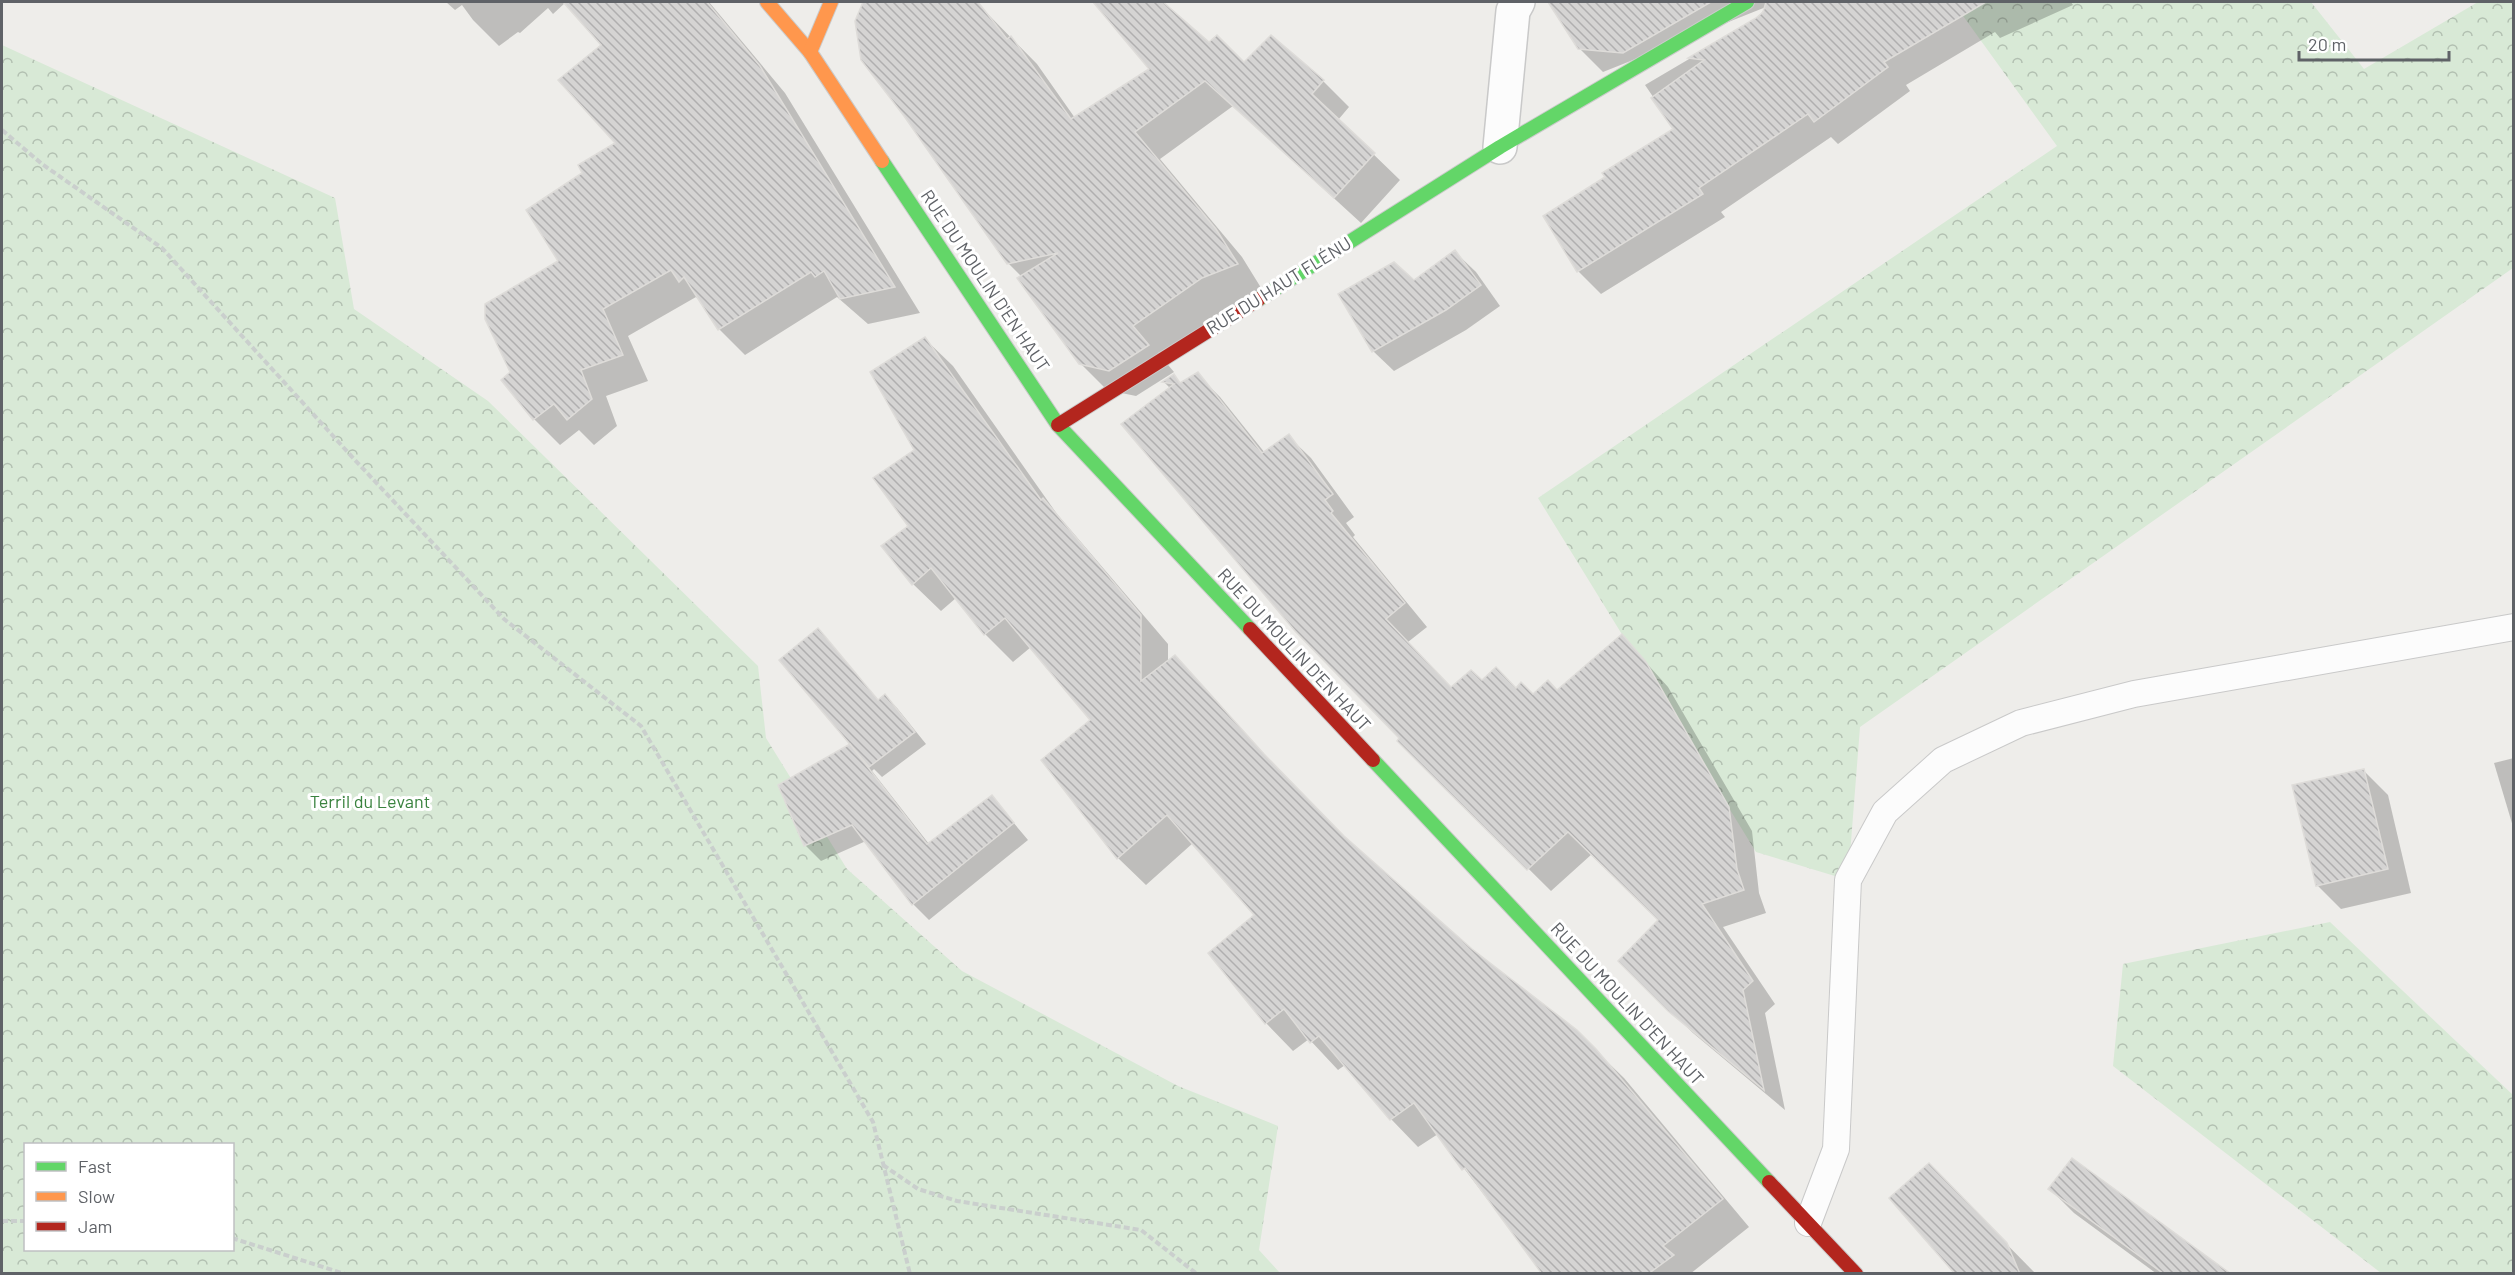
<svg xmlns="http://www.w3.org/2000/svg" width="2515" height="1275" font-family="Barlow,sans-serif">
	<defs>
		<pattern id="forest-crowns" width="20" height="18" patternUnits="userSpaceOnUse" patternTransform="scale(1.5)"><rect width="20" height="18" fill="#d8e9d6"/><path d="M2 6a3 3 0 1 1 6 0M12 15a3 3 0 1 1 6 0" fill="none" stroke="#b2c0b1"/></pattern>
		<pattern id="building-back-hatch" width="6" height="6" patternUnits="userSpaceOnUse" patternTransform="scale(1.5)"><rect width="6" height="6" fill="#d5d4d3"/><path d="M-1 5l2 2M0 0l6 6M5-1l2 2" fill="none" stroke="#b0afaf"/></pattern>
	</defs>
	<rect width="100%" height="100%" fill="#eeedea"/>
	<g fill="url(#forest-crowns)" fill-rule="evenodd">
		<path d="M1953,2H2311L2364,69L2478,2H2513V268L1860,727L1848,880L1756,852L1538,498L2057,146Z"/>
		<path d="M2,45L335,198L354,309L488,401L758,666L766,738L847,869L962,971L1178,1086L1278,1126L1259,1250L1280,1273H2ZM26,1144H232V1250H26Z"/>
		<path d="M2330,922L2513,1095V1273H2381L2113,1066L2123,964Z"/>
	</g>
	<g fill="#0003">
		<path d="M446,2H709L785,93L920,313L868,324L837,297L745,355L719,329L704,305L696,297L628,336L648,381L606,396L617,426L594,445L579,430L560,445L534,419L511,372L560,261L584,174L617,143L603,45L566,2L553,14L548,8L520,33L518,32L499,46L473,20L462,5L455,10Z"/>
		<path d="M865,2H976L1037,64L1075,118L1152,69L1104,13L1117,2H1163L1209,44L1244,64L1323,81L1349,107L1338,120L1400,180L1361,223L1233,106L1160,159L1242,257L1263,291L1158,353L1174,372L1136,396L1107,390L1080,363L1022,277L1008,263L857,21Z"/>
		<path d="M1549,2H2071L2073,5L2000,38L1995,32L1906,85L1910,91L1838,144L1831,137L1721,212L1725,217L1601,294L1578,271L1607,178L1675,129L1645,85L1757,19L1766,7L1603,72L1579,48Z"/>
		<path d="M1455,252L1476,272L1500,306L1466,330L1394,371L1373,351L1414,282Z"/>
		<path d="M925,339L953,366L1057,514L1168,644V663L1175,657L1291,784L1347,840L1471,950L1595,1050L1624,1078L1749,1227L1690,1274H1544L1438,1134L1418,1147L1391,1119L1345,1065L1338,1070L1309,1039L1293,1051L1266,1023L1256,915L1193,843L1146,885L1118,858L1043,760L1092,721L1031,647L1013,662L985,634L956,598L941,611L913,584L910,526Z"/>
		<path d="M1197,374L1220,397L1265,453L1288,436L1311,458L1354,517L1346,523L1355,535L1353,537L1427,627L1408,642L1452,689L1482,682L1517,689L1533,696L1558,691L1622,636L1668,687L1752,831L1759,893L1766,913L1723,927L1775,1004L1765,1013L1785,1110L1693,1033L1620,961L1660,920L1592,854L1551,891L1399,741L1401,738L1171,389L1164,382L1181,384Z"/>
		<path d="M818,630L879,701L885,696L897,708L926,744L882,777L874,769L872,771L929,844L992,797L1028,840L929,920L913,904L866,841L821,861L805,845L858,751Z"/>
		<path d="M2514,758V830L2494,763Z"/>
		<path d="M2364,771L2388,795L2411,893L2341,909L2317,885Z"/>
		<path d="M1929,1165L2036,1274H1957Z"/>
		<path d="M2050,1189L2229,1274H2157L2074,1213Z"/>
	</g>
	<g fill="url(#building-back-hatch)" stroke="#dedcd9" stroke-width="1.5">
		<path d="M563,2H707L760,66L895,287L840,299L824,271L815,277L811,272L718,330L684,277L679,282L671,270L603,309L623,355L581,370L592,399L567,420L554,404L533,420L501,380L510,372L485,319V304L558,261L526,210L582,173L578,165L615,143L558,80L601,45Z"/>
		<path d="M863,2H978L1007,39L1011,36L1071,119L1149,69L1093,2H1163L1209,42L1217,35L1244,62L1271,35L1324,80L1312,94L1375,153L1334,198L1205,81L1135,132L1216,229L1238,264L1202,278L1133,326L1149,345L1109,371L1079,364L1017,278L1058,253L1007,264L904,116L861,60L855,21Z"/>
		<path d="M1548,2H1711L1623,53L1578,49Z"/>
		<path d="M1766,2H1986L1884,62L1888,67L1814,122L1808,114L1699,188L1703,194L1577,272L1543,216L1605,177L1602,173L1673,129L1651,98L1704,60L1688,58L1756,18L1763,12Z"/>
		<path d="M1455,250L1481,285L1446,310L1372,352L1338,294L1394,262L1414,280Z"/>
		<path d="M925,337L1041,500L1043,498L1141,615V681L1175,655L1264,754L1344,836L1472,949L1577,1030L1596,1049L1723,1199L1663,1246L1674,1255L1648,1274H1542L1465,1168L1462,1170L1414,1103L1390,1120L1319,1036L1310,1043L1284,1009L1265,1024L1208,953L1254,915L1167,815L1117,859L1041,760L1090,720L1005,618L984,635L931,568L912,585L881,546L908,526L873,478L914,450L870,372Z"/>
		<path d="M1198,372L1262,453L1289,434L1333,494L1325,500L1333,511L1331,513L1405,603L1386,619L1451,687L1471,670L1482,680L1496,667L1516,688L1521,682L1533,694L1548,680L1557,690L1622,634L1646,662L1729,807L1737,869L1744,890L1702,904L1753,981L1743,990L1764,1090L1668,1011L1618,961L1658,920L1568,832L1527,870L1397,741L1399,738L1295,631L1121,424L1174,384L1162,382L1174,374L1180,383Z"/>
		<path d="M818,628L878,700L885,694L915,732L869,767L779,660Z"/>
		<path d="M850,744L927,844L992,795L1014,823L912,905L852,825L804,846L778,785Z"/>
		<path d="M2364,769L2388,869L2316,886L2292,785Z"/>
		<path d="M2072,1158L2231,1274H2164L2048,1189Z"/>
		<path d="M1929,1163L2007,1243L2020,1274H1955L1889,1198Z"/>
	</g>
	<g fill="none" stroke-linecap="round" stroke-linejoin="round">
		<g stroke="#c9c9c9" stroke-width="28">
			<path id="lane" d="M1808,1223L1836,1149L1848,880L1885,812L1943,760L2021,723L2134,694L2514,627"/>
		</g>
		<g stroke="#c9c9c9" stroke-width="36">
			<path id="street" d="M1500,147L1513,11L1518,2"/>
		</g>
		<g stroke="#cbcbcb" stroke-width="16">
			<g id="fast">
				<path d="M882,161L1058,425L1250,629"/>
				<path d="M1259,299L1500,147L1747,2"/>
				<path d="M1373,760L1769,1182"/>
			</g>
		</g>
		<g stroke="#cbcbcb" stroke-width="16">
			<g id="slow">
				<path d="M767,2L810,52L882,161"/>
				<path d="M810,52L831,2"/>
			</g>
		</g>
		<g stroke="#cbcbcb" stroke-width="16">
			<g id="jam">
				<path d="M1058,425L1259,299"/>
				<path d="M1250,629L1373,760"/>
				<path d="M1769,1182L1856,1274"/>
			</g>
		</g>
		<g stroke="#cacfcd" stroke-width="4" stroke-dasharray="6 3" stroke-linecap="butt">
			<path d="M2,130L42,164L162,248L354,459L504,619L641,726L873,1122L910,1274"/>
			<path d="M883,1165L918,1189L957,1201L1141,1230L1197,1274"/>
			<path d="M2,1221H26"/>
			<path d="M232,1238L345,1274"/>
		</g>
		<use href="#lane" stroke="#fcfcfc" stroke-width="26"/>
		<use href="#street" stroke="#fcfcfc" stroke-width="33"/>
		<use href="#fast" stroke="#63d668" stroke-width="14"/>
		<use href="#slow" stroke="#ff974d" stroke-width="14"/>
		<use href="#jam" stroke="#b3261e" stroke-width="14"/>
	</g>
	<g text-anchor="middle" stroke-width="6" stroke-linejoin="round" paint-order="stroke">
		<g font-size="18" fill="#5f6267" stroke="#fff">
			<text transform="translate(985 281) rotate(56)" y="6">RUE DU MOULIN D'EN HAUT</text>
			<text transform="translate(1279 286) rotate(-32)" y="6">RUE DU HAUT FLÉNU</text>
			<text transform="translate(1294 650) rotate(47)" y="6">RUE DU MOULIN D'EN HAUT</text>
			<text transform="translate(1627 1004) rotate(47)" y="6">RUE DU MOULIN D'EN HAUT</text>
		</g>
		<g font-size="18" fill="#3a833f" stroke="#fff">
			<text x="370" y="808">Terril du Levant</text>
		</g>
	</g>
	<rect width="2515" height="1275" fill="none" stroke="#5f6267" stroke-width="6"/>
	<rect x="24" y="1143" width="210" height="108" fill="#ffffff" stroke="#bfc0c2" stroke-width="1.5"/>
	<rect x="36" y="1162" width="30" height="9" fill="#63d668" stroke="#bfc0c2" stroke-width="1.5"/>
	<text x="78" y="1173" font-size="18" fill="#5f6267">Fast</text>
	<rect x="36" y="1192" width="30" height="9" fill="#ff974d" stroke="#bfc0c2" stroke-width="1.5"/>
	<text x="78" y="1203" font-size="18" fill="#5f6267">Slow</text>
	<rect x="36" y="1222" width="30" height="9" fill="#b3261e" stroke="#bfc0c2" stroke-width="1.5"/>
	<text x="78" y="1233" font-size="18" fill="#5f6267">Jam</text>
	<path d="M2299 51v9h150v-9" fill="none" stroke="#5f6267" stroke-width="3"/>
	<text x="2308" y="51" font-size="18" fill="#5f6267" stroke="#ffffff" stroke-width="4.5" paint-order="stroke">20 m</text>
</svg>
